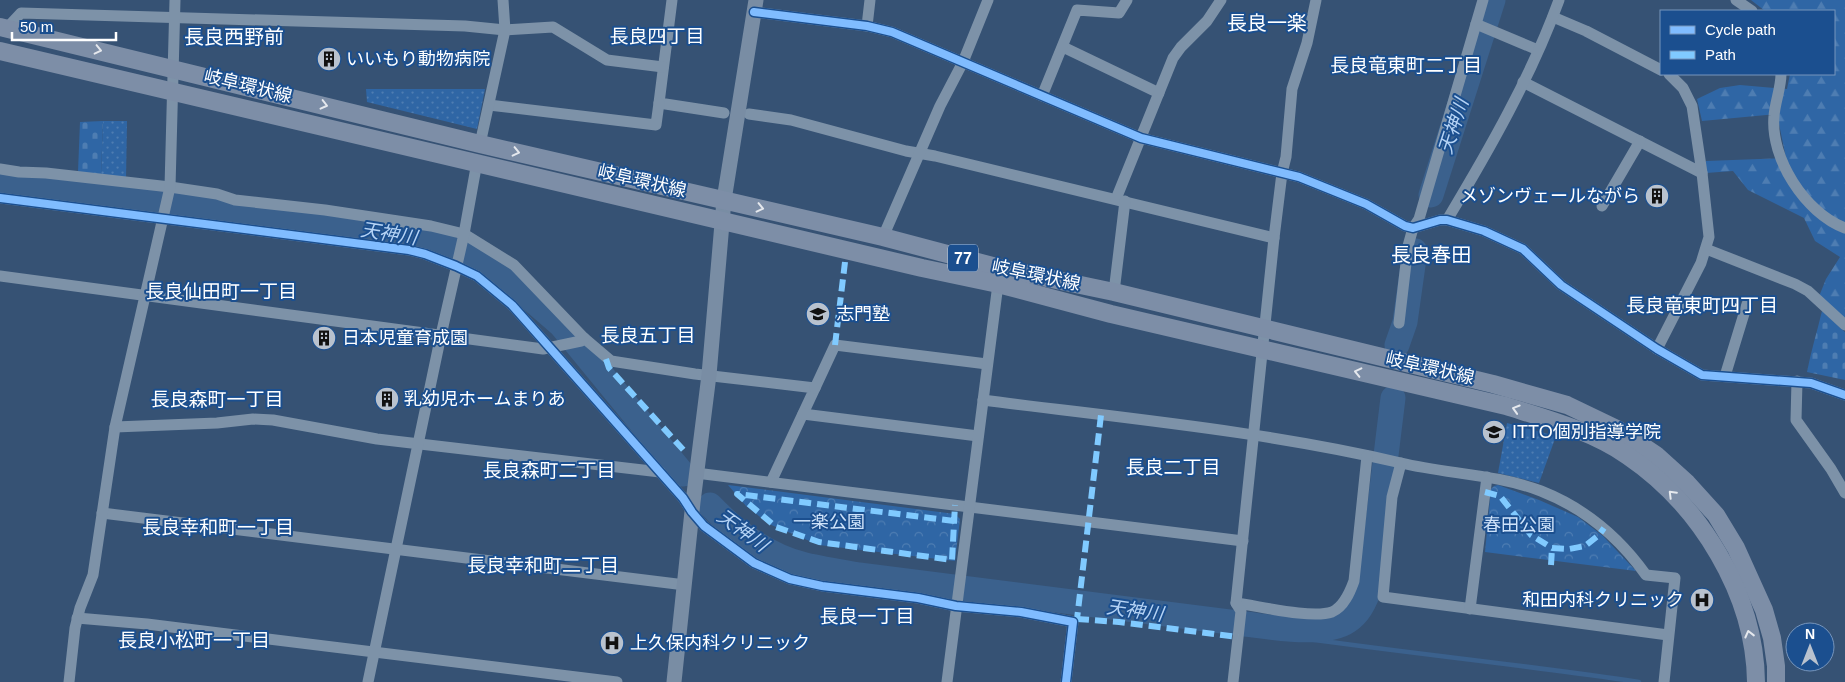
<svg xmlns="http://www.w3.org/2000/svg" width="1845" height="682" font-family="Helvetica,'Noto Sans JP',sans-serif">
	<defs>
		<pattern id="grass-dots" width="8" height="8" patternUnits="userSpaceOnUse" patternTransform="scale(1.25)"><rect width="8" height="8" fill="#2f66a5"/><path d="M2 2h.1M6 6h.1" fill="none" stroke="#4e7db2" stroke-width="1.8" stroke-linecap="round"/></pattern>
		<pattern id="forest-firs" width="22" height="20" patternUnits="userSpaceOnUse" patternTransform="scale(1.25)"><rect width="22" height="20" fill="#2f66a5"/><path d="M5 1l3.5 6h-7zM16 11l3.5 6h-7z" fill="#4e7db2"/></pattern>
		<pattern id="cemetery-stones" width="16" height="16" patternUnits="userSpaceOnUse" patternTransform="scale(1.25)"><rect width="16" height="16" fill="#2f66a5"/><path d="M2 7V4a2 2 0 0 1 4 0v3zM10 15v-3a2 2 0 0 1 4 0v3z" fill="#4e7db2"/></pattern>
		<pattern id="park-crowns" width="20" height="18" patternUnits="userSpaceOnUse" patternTransform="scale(1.25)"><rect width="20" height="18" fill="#2f66a5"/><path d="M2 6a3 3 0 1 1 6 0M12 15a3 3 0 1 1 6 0" fill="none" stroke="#4e7db2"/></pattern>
	</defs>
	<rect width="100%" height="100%" fill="#365274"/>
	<g fill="url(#grass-dots)">
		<path d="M366,89H485L477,129L367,102Z"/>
		<path d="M103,121H127L126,179L101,175Z"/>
		<path d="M1507,423L1556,436L1539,483L1498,473Z"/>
	</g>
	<path fill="url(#forest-firs)" d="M1751,0H1845V319L1818,299L1826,279L1840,257L1815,241L1804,218L1748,190L1733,171L1706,173V161L1786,158L1777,114L1702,121L1697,99L1720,88L1740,85L1787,89L1790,74H1834V11H1765Z"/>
	<g fill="url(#cemetery-stones)">
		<path d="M103,121L101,175L78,172L80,122Z"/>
		<path d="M1822,311L1845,332V380L1807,372C1811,351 1817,332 1822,311Z"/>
	</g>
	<g fill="url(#park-crowns)">
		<path d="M728,485L955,514L960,519L955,561L819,545L769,524L746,506Z"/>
		<path d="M1498,485L1539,500L1578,517L1603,536L1636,571L1485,552L1491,489L1494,486Z"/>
	</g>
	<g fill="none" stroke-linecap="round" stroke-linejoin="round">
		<path stroke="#3b618d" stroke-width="4.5" d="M1293,629L1301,638C1414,654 1526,665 1639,682"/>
		<g stroke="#3b618d" stroke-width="25">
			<path d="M0,185L31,187L381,231L430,240L494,267L561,325L683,474"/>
			<path d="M1431,195L1493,0"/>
			<path d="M1397,345L1405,322L1415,251"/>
			<path d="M710,505C736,532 768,556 805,565C822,569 841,572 859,575L1245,624C1272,627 1325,637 1348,621C1360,613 1366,600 1370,586L1393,398"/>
		</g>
		<g stroke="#7d92a8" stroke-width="11">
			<path d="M672,0L659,103L724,113"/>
			<path d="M1736,0L1752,11"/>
			<path d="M754,12L867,26L892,32L1141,138L1299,177L1366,204L1405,226L1413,228L1440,220H1447L1484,231L1523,249L1561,285L1657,349L1702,375L1811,383L1845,395"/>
			<path d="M1553,17L1586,31L1661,70"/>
			<path d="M1476,24L1538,50"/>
			<path d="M867,26L870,0"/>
			<path d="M7,28L21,13L465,26L505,30L553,27L607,60L663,67"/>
			<path d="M1063,47L1159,93"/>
			<path d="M1781,74C1781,88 1775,102 1774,116C1770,158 1805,213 1845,228"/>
			<path d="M1523,82L1702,173"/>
			<path d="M1042,96L1077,10L1119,13L1127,0"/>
			<path d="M489,105L656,125L659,103"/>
			<path d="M749,114L791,120L906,151L935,156L1274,238"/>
			<path d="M480,144L505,30L503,0"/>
			<path d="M0,169L19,172L46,173L170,187L217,194L235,200L325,210L431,226L464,234L514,265L584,338L611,361L695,374L815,388L771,482"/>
			<path d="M0,198L409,250L425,254L456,266L477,276L512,305L683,498L692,512L704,526L754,563L790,579L822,586L918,598L956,606L1021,612L1073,622L1066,682"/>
			<path d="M1116,199L1173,58L1181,47L1207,21L1221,0"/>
			<path d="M1602,206L1640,141"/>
			<path d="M1447,220C1489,150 1531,77 1559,0"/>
			<path d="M883,237L940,106L963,62L988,0"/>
			<path d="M1706,249L1795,284L1808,291L1845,325"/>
			<path d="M0,276L543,349L581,341L584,338"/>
			<path d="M1114,292L1125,201"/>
			<path d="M1399,323L1408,246L1413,228L1419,219L1483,0"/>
			<path d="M1657,349L1701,263L1709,237L1702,173L1692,106L1683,88L1669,74"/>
			<path d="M1725,376L1747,304"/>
			<path d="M1797,381L1796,420L1831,469L1845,493"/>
			<path d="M815,388L835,345L987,364"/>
			<path d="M983,400C1121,418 1265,431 1401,463C1447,474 1496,474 1541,491C1584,508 1619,537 1646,575L1675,578L1664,682"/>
			<path d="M803,414L978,436"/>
			<path d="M115,427L217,423L253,419L273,420L377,439L660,472"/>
			<path d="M1401,463L1392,497L1383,597L1668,635"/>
			<path d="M696,473L1243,541"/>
			<path d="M102,513L685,585"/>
			<path d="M1236,603C1259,606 1311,619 1332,612C1344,607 1350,592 1354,581L1367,456"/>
			<path d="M1470,609L1487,477"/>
			<path d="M77,618L147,624L617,682"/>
			<path d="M69,682L75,628L80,608L93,575L115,427L170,187L175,0"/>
			<path d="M368,682L441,335L464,234L477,162"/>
			<path d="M947,682L998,284"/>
			<path d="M1233,682L1241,611L1236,603L1274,238L1282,173L1286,157L1292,89L1307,43L1316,0"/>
		</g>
		<path stroke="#798da4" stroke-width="15" d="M674,682L693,502L709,375L724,200L756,0"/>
		<g stroke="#7d8ea7" stroke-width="18">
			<path d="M0,27L480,144L883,237L1004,269L1114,292L1493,384L1567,405L1617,429L1656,455L1687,483L1716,515L1736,548L1764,610L1772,638L1776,666V682"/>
			<path d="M0,51L922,268L998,284L1111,314L1506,406C1547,419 1592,431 1628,456C1700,505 1755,594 1756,682"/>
		</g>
		<g stroke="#80caff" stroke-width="6" stroke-dasharray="12 6" stroke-linecap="butt">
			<path d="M835,345L845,262"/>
			<path d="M606,359L609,368L687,454"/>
			<path d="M1485,492L1500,496L1531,535L1552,548L1569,549L1585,546L1599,535L1604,528"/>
			<path d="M954,521L737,494L776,527L819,542L952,560L955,505"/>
			<path d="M1551,565L1552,548"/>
			<path d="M1077,619L1119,622L1238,637"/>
			<path d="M1073,622L1077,619L1101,415"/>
		</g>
		<g stroke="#1b4f8f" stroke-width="11">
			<g id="cycleway">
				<path d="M754,12L867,26L892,32L1141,138L1299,177L1366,204L1405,226L1413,228L1440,220H1447L1484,231L1523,249L1561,285L1657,349L1702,375L1811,383L1845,395"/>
				<path d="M0,198L409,250L425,254L456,266L477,276L512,305L683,498L692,512L704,526L754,563L790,579L822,586L918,598L956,606L1021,612L1073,622L1066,682"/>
			</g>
		</g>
		<use href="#cycleway" stroke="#80bcff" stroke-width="8"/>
	</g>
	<defs><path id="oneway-chevron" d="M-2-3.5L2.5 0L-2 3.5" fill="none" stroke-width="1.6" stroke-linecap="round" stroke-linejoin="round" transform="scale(1.25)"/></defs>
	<g stroke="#e5e8ed">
		<use href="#oneway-chevron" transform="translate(98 50) rotate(13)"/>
		<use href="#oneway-chevron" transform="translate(324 105) rotate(14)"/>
		<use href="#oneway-chevron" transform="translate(516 152) rotate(13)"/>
		<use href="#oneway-chevron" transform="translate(760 208) rotate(13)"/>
		<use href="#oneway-chevron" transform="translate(1358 372) rotate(-167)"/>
		<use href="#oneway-chevron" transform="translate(1516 409) rotate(-163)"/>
		<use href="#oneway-chevron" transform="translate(1672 494) rotate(-135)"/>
		<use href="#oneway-chevron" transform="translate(1749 634) rotate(-104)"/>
	</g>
	<defs>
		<g id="building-disc" transform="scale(1.25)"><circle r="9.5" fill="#b9c2ce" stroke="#1b4f8f"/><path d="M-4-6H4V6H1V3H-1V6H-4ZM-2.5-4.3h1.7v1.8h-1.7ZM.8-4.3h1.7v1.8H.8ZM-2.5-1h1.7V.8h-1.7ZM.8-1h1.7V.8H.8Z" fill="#111"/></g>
		<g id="school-disc" transform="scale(1.25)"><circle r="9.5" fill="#b9c2ce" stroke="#1b4f8f"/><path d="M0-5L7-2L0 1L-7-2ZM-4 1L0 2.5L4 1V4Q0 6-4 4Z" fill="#111"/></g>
		<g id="hospital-disc" transform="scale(1.25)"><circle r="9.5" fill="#b9c2ce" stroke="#1b4f8f"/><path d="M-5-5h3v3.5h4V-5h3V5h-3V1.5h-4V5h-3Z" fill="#111"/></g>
	</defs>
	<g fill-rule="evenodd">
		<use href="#building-disc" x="329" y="59"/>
		<use href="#building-disc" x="1657" y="196"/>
		<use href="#school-disc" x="818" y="314"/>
		<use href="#building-disc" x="324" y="338"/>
		<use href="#building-disc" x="387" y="399"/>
		<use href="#school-disc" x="1494" y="432"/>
		<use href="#hospital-disc" x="1702" y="600"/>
		<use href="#hospital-disc" x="612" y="643"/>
	</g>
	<g text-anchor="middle" stroke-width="4" stroke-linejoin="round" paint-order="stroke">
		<rect fill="#1b4f8f" stroke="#bbcadd" stroke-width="1" x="948" y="244.5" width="30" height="27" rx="4"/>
		<g font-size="16" font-weight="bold" fill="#fff">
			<text x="963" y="264">77</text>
		</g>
		<g font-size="18" fill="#fff" stroke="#1b4f8f" text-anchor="start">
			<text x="346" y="65">いいもり動物病院</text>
			<text x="1640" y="202" text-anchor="end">メゾンヴェールながら</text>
			<text x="836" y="320">志門塾</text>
			<text x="342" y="344">日本児童育成園</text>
			<text x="404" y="405">乳幼児ホームまりあ</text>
			<text x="1512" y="438">ITTO個別指導学院</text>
			<text x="1684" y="606" text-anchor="end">和田内科クリニック</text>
			<text x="630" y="649">上久保内科クリニック</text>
		</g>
		<g font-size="18" fill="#fff" stroke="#1b4f8f">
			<text transform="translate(248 86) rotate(14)" y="6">岐阜環状線</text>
			<text transform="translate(642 181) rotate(13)" y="6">岐阜環状線</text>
			<text transform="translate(1036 275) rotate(12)" y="6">岐阜環状線</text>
			<text transform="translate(1430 368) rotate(13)" y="6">岐阜環状線</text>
		</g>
		<g font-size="18" fill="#cfe3fa" stroke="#1b4f8f">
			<text x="829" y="528">一楽公園</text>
			<text x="1519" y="531">春田公園</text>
		</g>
		<g font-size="19" fill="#fff" stroke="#1b4f8f">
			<text x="657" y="43">長良四丁目</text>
			<text x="1406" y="72">長良竜東町二丁目</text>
			<text x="221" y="298">長良仙田町一丁目</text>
			<text x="1702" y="312">長良竜東町四丁目</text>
			<text x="648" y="342">長良五丁目</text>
			<text x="217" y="406">長良森町一丁目</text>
			<text x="1173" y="474">長良二丁目</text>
			<text x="549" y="477">長良森町二丁目</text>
			<text x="218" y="534">長良幸和町一丁目</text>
			<text x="543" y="572">長良幸和町二丁目</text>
			<text x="867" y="623">長良一丁目</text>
			<text x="194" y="647">長良小松町一丁目</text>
		</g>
		<g font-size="19" font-style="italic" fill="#b5d3f5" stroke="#1b4f8f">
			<text transform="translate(1453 126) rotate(-72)" y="7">天神川</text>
			<text transform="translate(389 233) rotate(9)" y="7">天神川</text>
			<text transform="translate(743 530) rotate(36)" y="7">天神川</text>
			<text transform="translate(1135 610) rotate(8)" y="7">天神川</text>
		</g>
		<g font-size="20" fill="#fff" stroke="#1b4f8f">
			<text x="1267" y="30">長良一楽</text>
			<text x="234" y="44">長良西野前</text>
			<text x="1431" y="262">長良春田</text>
		</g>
	</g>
	<rect x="1660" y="10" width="175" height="65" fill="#1b4f8f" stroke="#7695bc"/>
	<rect x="1670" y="26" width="25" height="8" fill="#80bcff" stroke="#7695bc"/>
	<text x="1705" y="35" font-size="15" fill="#ffffff">Cycle path</text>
	<rect x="1670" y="51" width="25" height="8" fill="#80caff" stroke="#7695bc"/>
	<text x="1705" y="60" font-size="15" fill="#ffffff">Path</text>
	<g transform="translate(1810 647)"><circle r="24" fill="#1b4f8f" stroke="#7695bc"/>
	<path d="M0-4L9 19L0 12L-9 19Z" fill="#b9c2ce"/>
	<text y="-8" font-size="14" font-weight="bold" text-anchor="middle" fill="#ffffff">N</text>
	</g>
	<path d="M12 32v8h104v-8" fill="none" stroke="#ffffff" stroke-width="2.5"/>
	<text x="20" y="32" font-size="15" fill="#ffffff" stroke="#1b4f8f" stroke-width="4" paint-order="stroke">50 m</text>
</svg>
